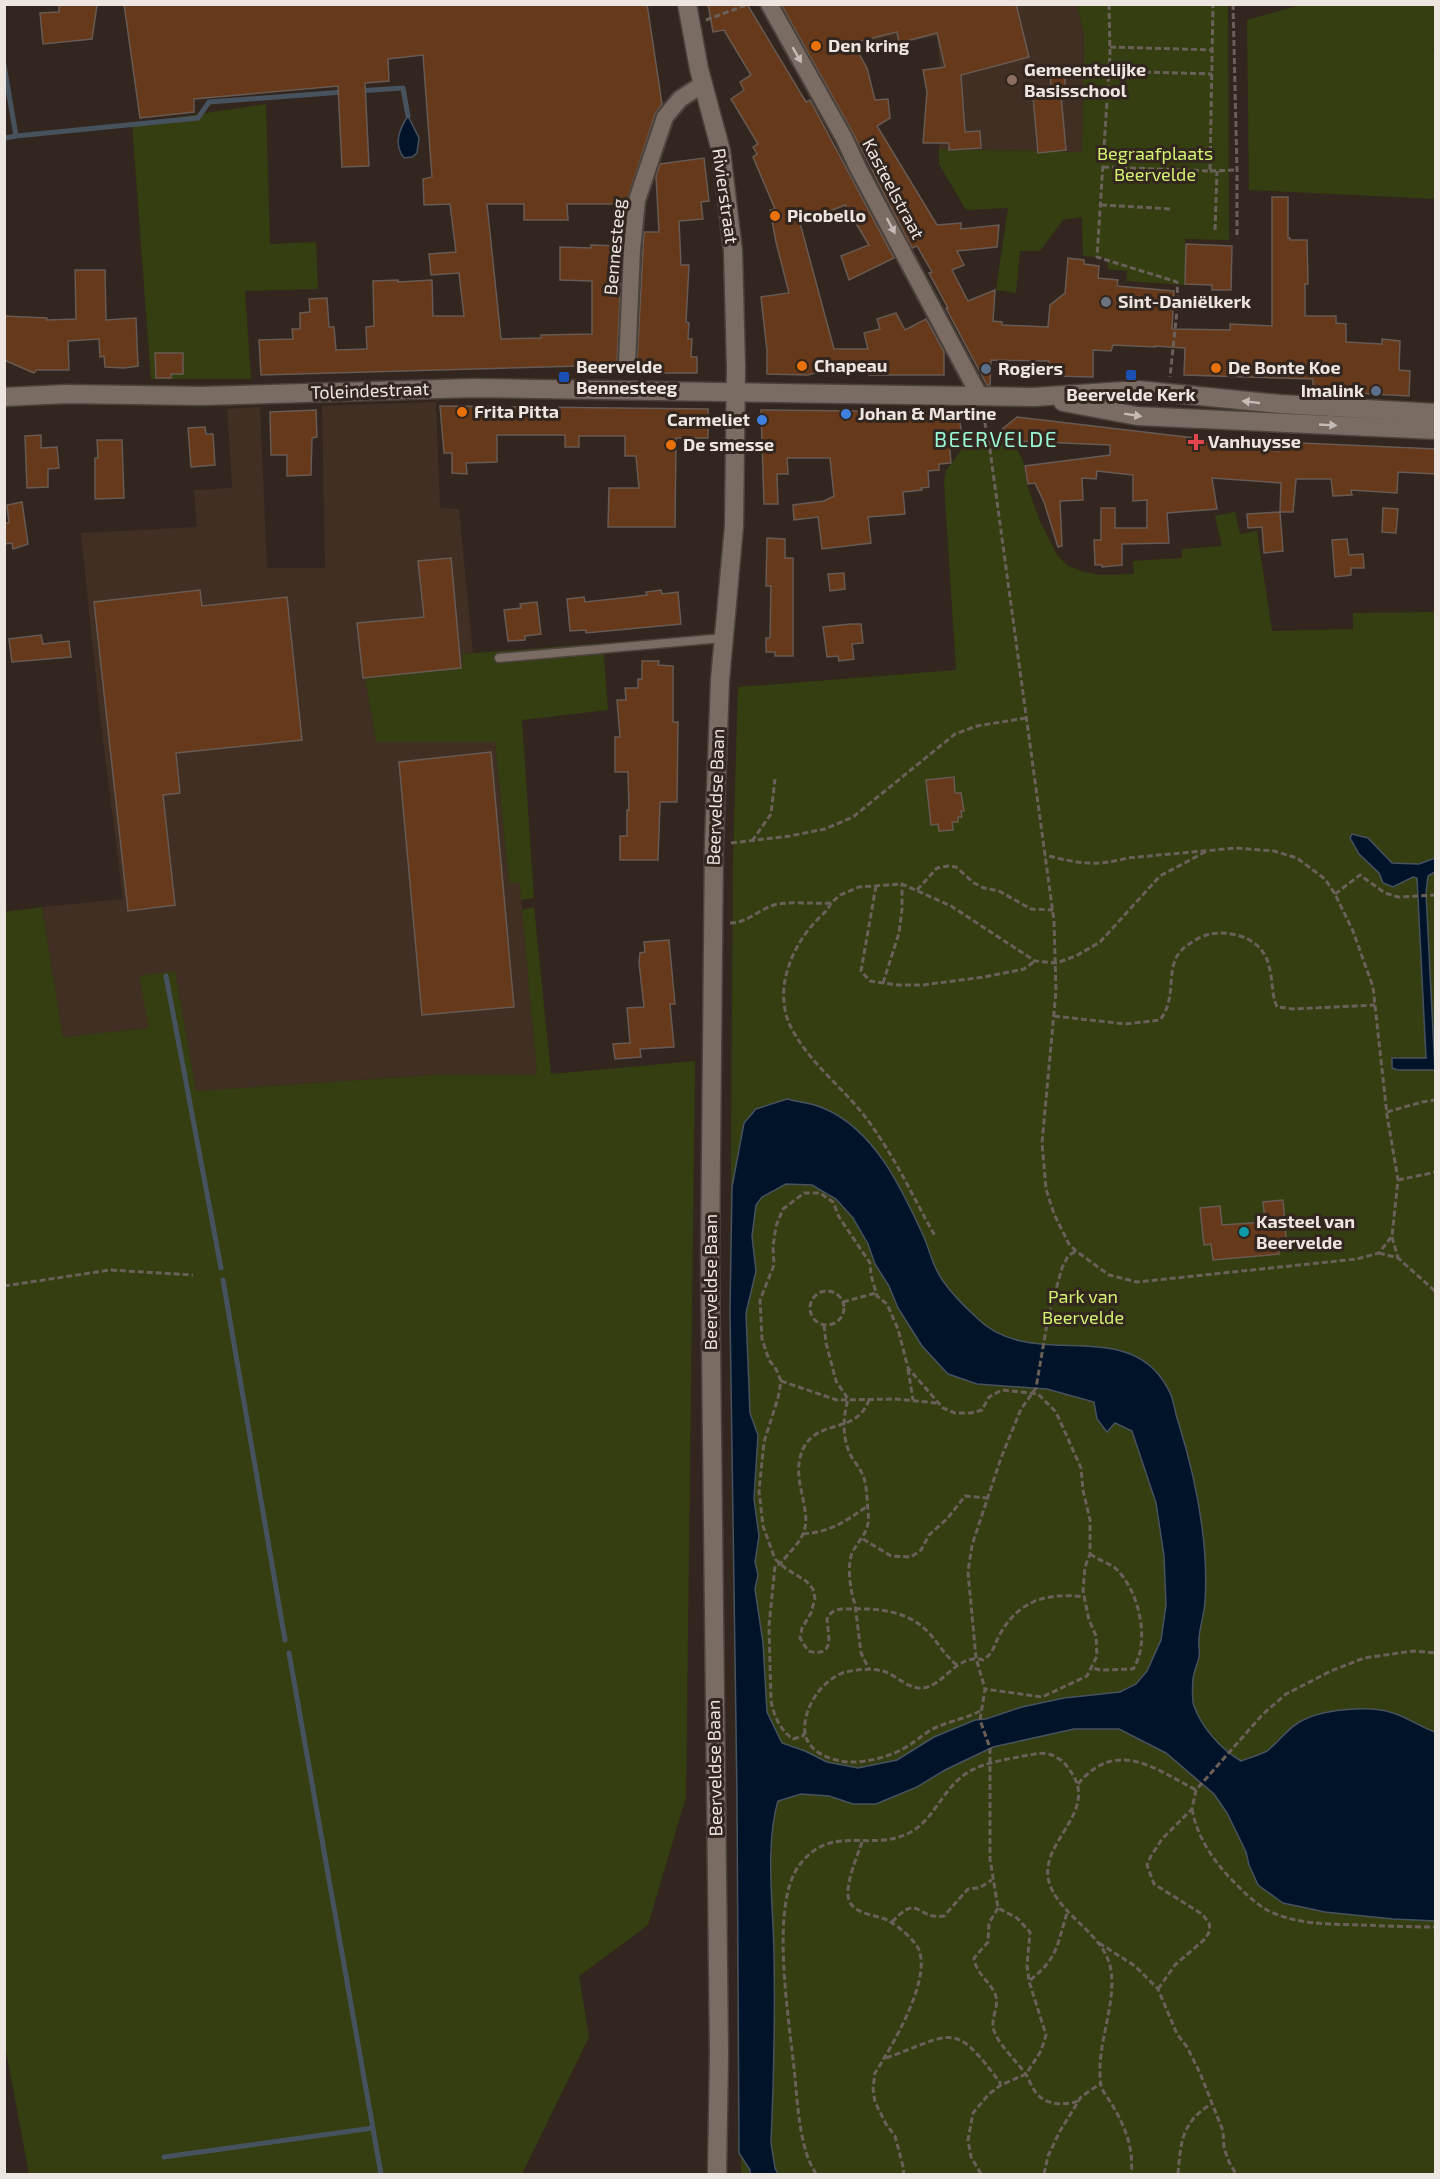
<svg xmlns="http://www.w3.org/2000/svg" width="1440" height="2179" font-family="'Exo 2',sans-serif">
	<rect width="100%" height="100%" fill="#32261e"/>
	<g fill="#412f24">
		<path d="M850,5H1077L1084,35L1082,152L939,149L944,109L937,36L862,51Z"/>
		<path d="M436,402L440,508L459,509L473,653L462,654L463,667L365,678L376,742H495L509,883H520L537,1075H432L196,1091L149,1028L63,1037L42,907L123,899L99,708L81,533L197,527L194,490L232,488L227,409L260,407L267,568H325L322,406Z"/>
	</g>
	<g fill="#343e10">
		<path d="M1077,5H1228L1229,240L1185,239V285L1126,281L1127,271L1108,269L1107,258L1083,256L1082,217L1063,220L1040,251H1020L1016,293L996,290L1008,208L966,210L939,164V149L1082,152L1084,35Z"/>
		<path d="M1300,5H1435L1436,40L1433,51L1436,55L1435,199L1249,190L1247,20Z"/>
		<path d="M266,104L270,244L316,242L318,289L245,291L251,379H151L132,124Z"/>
		<path d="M1012,441L1023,460L1027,485L1040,521L1057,555L1067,565L1084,572L1100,575L1134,574L1133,561L1182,558V549L1222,546L1215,516L1235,512L1240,534L1257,531L1272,631L1353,629V613L1435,612V2174H741L730,1311L733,856L738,687L956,670L944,482L946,471L967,442Z"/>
		<path d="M603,643L608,710L522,720L534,898L521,900L520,883H509L495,742H376L365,678L463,667L462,654Z"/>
		<path d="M42,907L63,1037L149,1028L139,976L175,971L196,1091L433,1075H537L522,910L534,907L551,1074L695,1061L686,1797L648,1925L579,1976L589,2037L522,2174H29L4,2040V912Z"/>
	</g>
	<g fill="#001328" stroke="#47525f" stroke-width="1.5" fill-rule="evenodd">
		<path d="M408,116L419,138L417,153L412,157L404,158C393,144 399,129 408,116Z"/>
		<path d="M1352,834L1368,838L1392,863L1419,864L1435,858V872L1428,876L1426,893L1435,1070H1398L1392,1068V1058H1426L1417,878L1413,877L1393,887L1383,883L1379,873L1359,854L1350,838Z"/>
		<path d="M787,1099C798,1102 812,1103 823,1108C874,1129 901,1187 923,1235C930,1250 932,1266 943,1281C952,1294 965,1307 977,1318C1034,1375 1134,1310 1171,1395C1174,1403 1175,1413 1178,1421C1196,1479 1209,1541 1205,1602C1204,1615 1200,1626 1199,1638C1198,1644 1200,1651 1199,1657C1198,1663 1195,1668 1194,1674C1192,1680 1192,1701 1194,1706C1202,1728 1221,1749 1241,1761C1249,1758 1259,1755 1267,1751C1278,1743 1286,1730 1298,1723C1319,1709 1369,1705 1393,1713C1409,1718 1420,1727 1435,1732L1436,1921L1393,1919L1325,1912L1283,1903L1258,1885L1249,1865L1246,1852L1227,1813L1214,1794L1166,1753L1119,1729H1074L993,1747L945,1770L917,1787L876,1804H853L829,1796L801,1794L778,1801C765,1844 773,1905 774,1951C775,2015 774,2079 771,2143L775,2168L778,2174H750V2170L739,2153L737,1795L730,1311L732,1187L744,1123L756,1109ZM786,1184L812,1185L836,1199L853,1218L868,1244L875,1264L889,1286L898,1308L922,1346L948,1374L977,1384L1047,1389L1094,1402L1097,1419L1107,1432L1115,1423L1132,1431L1156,1503L1164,1556L1166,1605L1161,1640L1147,1671L1136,1684L1120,1692L1064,1698L1022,1707L986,1719L975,1720L934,1737L897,1760L858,1768L827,1762L805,1751L782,1743L767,1712L763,1643L755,1589L758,1575L755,1562L759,1536L754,1499L758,1435L750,1413L746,1313L756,1271L752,1236L756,1205L762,1197Z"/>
	</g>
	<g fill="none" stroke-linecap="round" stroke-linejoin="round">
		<g stroke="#47525f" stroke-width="5">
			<path d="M4,65L16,136L198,118L209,102L343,92"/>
			<path d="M358,91L403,88L408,116"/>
			<path d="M4,138L16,136"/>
			<path d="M166,976L221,1268"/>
			<path d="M223,1280L285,1640"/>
			<path d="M289,1653L381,2174"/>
			<path d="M164,2157L373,2128"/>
		</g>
	</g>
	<g fill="#66391a" stroke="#685a52" stroke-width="1.5">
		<path d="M59,4L97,5L92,39L43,44L40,13L59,12Z"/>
		<path d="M124,4H647L662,104L655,114L626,204H567L568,220H524V204H487L501,339L541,338V335L592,334V281L560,280V247L591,248V245L622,246L617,365L261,375L259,340L293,339L292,329H300V313L310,312L309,299L327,298L329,327H334L336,350L367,349L366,327L374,326L373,281L398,280V282L432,280L433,316H464L459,273L431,275L429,254L456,252L450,204L424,205L423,179L432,177L423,55L388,59L389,81L365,83L369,166L342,167L338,86L194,99V112L140,118Z"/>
		<path d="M708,4H747L806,102L810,100L894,258L849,280L841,256L869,245L845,205L800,223L834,349H868L864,333L880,329L877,319L896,313L905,330L926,319L944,352V375H869V371H834V373H815L808,375L767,374V351L761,297L789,293L776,242L770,210L775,209L753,157L757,154L753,147L758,144L731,99L744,90L740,82L751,75L724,30L713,32Z"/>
		<path d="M781,4H1016L1029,57L961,75L965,132L980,131L981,148L949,150V143H923L927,92L923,70L945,67L937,33L899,43L897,32L853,43L867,68L875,100L888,99L890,118L877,126L937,225L961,223V229L999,225L997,247L957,251L964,265L952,270L968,301L995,290L993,321L1002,322V325L1048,327L1050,305L1065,293L1068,258L1084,260V264L1099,266L1098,278L1118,280L1117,286L1174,291L1172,329L1230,330V324L1272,326V197H1288V238H1290V240H1307L1308,284H1305V316H1336V323L1346,324V342L1382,344V339L1400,341L1399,370L1410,371L1409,396L1318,391L1313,385V379L1184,375L1185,348L1155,346V347L1113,345L1111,351L1093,350V377L1049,376V361L991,360L990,385H987L946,308H948L929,273L932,272L917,246L912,248L853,133Z"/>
		<path d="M1051,75L1065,76V92L1050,91Z"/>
		<path d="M1061,95L1066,150L1038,153L1033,97Z"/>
		<path d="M704,158L709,201L701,202L703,219L679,221L681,265H689L686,322L689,323L688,339H692L691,357H697V373H634L637,364L644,232H659L656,176L660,164Z"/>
		<path d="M1186,244L1232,246L1231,290H1212V285L1185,284Z"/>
		<path d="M75,270H105L106,320L136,318L138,366L124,368L105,367L104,356L100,357L99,339L68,341L69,370H36L34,373L4,360V316L47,318V320L76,319Z"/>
		<path d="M155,353H183V374H171V378H156Z"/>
		<path d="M440,406L708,409V438H676L675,527H608L609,488H639L636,456H625V436H579V447H565V435H497V462L466,463L467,474L452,473V453H444Z"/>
		<path d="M316,410L317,437L312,438L311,475L287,476V455H271L270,412Z"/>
		<path d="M761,410L954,412L959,416L962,437L949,439L951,463L939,464V470L928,471L929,487L921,488L922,490L903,492L905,514L868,517L871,543L822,549L818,517L794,520L793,505L824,501L834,496L830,458H787L788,474H777L778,504H764Z"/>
		<path d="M1017,417L1211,440V445L1279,451V442L1436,449V474L1398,472L1397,493L1351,490L1352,495L1333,496L1331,479H1296L1293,512H1280L1281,483L1212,478L1217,509L1167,513L1169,543L1122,544V565L1102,567V565H1095L1094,540H1101V508H1115V528H1147V500L1133,501V475L1097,471L1096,479L1082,478L1083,500L1060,501L1062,546L1058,547L1044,502L1035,483L1028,484L1025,466L1110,455V445L1013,441L1014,432L1000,431Z"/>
		<path d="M205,427L206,434H213L215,465L191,467L188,428Z"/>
		<path d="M41,435V448L57,447L59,468L48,469V487L27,488L25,436Z"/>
		<path d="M97,440H122L124,498L95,499V458H98Z"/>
		<path d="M22,502L28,544L13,549L12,543L4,544V523H9L7,505Z"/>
		<path d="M1383,508L1398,509L1396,533L1382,532Z"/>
		<path d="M1280,512L1283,551L1264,553L1262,527L1248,528L1247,514Z"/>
		<path d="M767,538L785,539V558H793V656H775V652H766V638H770L771,586H766Z"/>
		<path d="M1347,539L1349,555L1363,554L1364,568H1351V575L1335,577L1332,540Z"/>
		<path d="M451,558L461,668L363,678L357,623L424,617L418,561Z"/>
		<path d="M844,573L845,589L830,591L828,574Z"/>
		<path d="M200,590L202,606L287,597L302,740L176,753L180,793L163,795L175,905L128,911L94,602Z"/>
		<path d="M661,590L662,594L678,592L681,624L586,633V630L570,631L567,599L584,597L585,602L631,597L647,595L646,592Z"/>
		<path d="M537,602L541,634L525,636V640L508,641L504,610L521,608L520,604Z"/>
		<path d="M850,624H861L863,643L852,644L854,659L839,661L838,656L827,657L823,627Z"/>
		<path d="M41,635L43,644L69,641L71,657L12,662L9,639Z"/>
		<path d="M642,661H659L658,665L673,666V722H678L677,802H660L658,860H620V836H627V810H629L628,772H615V737H620L617,700H626L625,688H638V679H642Z"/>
		<path d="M491,752L514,1007L422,1015L399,762Z"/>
		<path d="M954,777L955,793H961L964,811H961L962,817H958V822H952L953,830L939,831L938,824L931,825L926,780Z"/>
		<path d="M669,940L675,1004H670L674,1047L640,1049L641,1057L615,1059L613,1044L630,1043L627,1008L644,1007L639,963L640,953L645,952L644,942Z"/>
		<path d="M1283,1200L1286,1238L1278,1239L1279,1254L1213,1260L1211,1244L1204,1245L1200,1208L1220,1206L1222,1225L1265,1222L1263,1202Z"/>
	</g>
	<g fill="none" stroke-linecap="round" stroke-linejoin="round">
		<g stroke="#4c423c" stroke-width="11">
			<path id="lane" d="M499,658L723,638"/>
		</g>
		<g stroke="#4c423c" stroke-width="20">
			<g id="street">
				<path d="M769,4L844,138L858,168L979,395"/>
				<path d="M627,364L632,250L637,200L665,117L680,99L703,84"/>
			</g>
		</g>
		<g stroke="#4c423c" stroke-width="21">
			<g id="secondary">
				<path d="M687,4L699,69L721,151L733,251L736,367L734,526L720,680L714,844L710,1259L719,2054L717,2174"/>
				<path d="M4,397L66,394L202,396L473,388L1034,397L1138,390L1280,404L1436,413"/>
				<path d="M1063,402L1137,416L1436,430"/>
			</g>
		</g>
		<g stroke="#6b6059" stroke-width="3" stroke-dasharray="6 3" stroke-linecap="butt">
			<path d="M1109,4L1110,54L1097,257L1177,282L1178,301L1170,377"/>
			<path d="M1233,4L1237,170V237"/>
			<path d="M706,20L749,4"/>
			<path d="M1110,47L1213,50"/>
			<path d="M1109,71L1212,74"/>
			<path d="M1103,167L1210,171L1213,4"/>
			<path d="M1210,171L1237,170"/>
			<path d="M1101,205L1172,209"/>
			<path d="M1215,230L1217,171"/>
			<path d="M983,413L990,450L1054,921L1056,991L1042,1143L1046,1189L1054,1214L1069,1244L1076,1251L1109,1275L1137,1282L1357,1259L1379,1253L1392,1236L1398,1180L1387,1115L1373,987L1353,931L1335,894L1325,879L1297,858L1274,851L1236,848L1127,858C1096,867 1076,863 1045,855"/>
			<path d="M752,841L771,814L775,779"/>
			<path d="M731,843L790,836L825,829L853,817L955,734L977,726L1026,718"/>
			<path d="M876,886L861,971L870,981L898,985H923L984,977L1024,969L1035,961"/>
			<path d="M917,890L937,868L948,866L956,867L974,883L984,888L999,891L1031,909L1053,910"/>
			<path d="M1335,894L1360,875L1385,893L1398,897L1436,895"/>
			<path d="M831,903C827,912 823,913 817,920C801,936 789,959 785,980C782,995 784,1016 792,1029C809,1062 840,1085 863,1114C892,1151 912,1195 935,1236"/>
			<path d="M730,923C747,923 758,910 774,905C787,901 816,904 831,903L840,895L859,887L902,884L951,906L1035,961L1056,963L1076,956L1100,942L1160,876L1207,851"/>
			<path d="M883,983L899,933L902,909V884"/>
			<path d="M1054,1016L1126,1024L1160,1020C1176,999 1167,978 1176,958C1181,947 1198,937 1210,934C1234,930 1263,939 1269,966C1273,979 1271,994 1277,1007L1293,1009L1375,1005"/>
			<path d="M1387,1112L1422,1102L1436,1100"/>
			<path d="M1398,1180L1436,1172"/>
			<path d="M1392,1237L1398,1258"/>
			<path d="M1379,1253L1398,1258L1436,1292"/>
			<path d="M4,1286L110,1270L193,1275"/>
			<circle cx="827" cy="1308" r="17"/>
			<path d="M843,1302L876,1293"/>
			<path d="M824,1325L826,1343L836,1381L848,1399C843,1418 842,1436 850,1454C854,1462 861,1469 864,1478C867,1488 867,1500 868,1511C871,1532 860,1537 852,1553C847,1566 850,1591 855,1604L861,1653L869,1669"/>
			<path d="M908,1369L913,1400"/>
			<path d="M781,1381L837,1400L896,1399L937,1403"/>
			<path d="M803,1534C830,1532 847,1521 867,1506"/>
			<path d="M863,1539L891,1556L911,1557L921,1550L929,1535L947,1519L965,1496L987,1498"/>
			<path d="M1090,1554C1097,1559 1108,1563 1115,1568C1139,1589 1151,1642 1133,1669L1100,1670L1093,1668"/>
			<path d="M957,1665C945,1656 939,1644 929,1633C909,1611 879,1608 851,1609C841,1609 832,1608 827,1619C828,1635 836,1658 808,1651L800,1638L802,1628L811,1613L815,1598L813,1589L806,1581L785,1568L775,1559L763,1526L759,1491L764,1442L778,1398L781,1381L776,1369L769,1360L762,1339L760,1300L774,1265L773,1247L776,1226L783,1209L804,1193H820L833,1202L839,1217L870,1263L871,1275L877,1296L887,1304L898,1329L908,1368L943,1408L955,1413H971L982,1410L989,1397L1002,1390L1038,1394L1056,1412L1081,1468L1083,1490L1090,1520V1554L1085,1567L1083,1591L1089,1620L1096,1636L1097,1656L1087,1676L1042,1697L985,1689"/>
			<path d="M980,1711C967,1718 951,1721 937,1727C927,1731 920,1738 911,1744C895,1755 874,1761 855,1762C839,1763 815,1756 807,1740C797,1716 821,1678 846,1672C858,1669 874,1668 886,1672C898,1677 910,1690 923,1688C945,1685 957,1653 983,1660C994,1653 994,1645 1000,1634C1019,1600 1048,1592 1085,1597"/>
			<path d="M805,1732L803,1736L793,1739C780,1730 774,1716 771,1701L769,1626L775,1566L780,1564C787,1555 798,1545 803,1534C814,1509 788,1478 804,1447C820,1418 856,1435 869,1400"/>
			<path d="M1078,1784C1116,1738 1154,1768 1196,1790"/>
			<path d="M1192,1809C1197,1836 1211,1857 1229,1877C1241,1889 1253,1902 1267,1910C1296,1925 1330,1924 1362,1925C1386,1926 1411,1927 1436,1927"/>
			<path d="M862,1842C858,1855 841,1892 851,1904C859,1915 878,1915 889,1921C898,1926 915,1940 919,1950C931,1981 892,2046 875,2073L873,2088L875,2102L886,2124L895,2136L904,2170L903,2174"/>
			<path d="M998,1908L989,1923L988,1942L974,1958C976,1974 989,1980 995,1994C1000,2004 992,2015 993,2026C994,2041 1018,2062 1027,2076C1030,2082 1034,2092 1039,2096C1050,2106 1066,2105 1079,2101"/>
			<path d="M892,1922C920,1892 915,1920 944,1916L968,1889L979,1888L992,1880"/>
			<path d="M1099,1943L1135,1966L1158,1989L1177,2034L1187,2047L1200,2073L1223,2131L1224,2148L1229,2162L1236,2174"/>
			<path d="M1030,1980C1059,1958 1057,1943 1068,1910"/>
			<path d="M1158,1989L1175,1965L1206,1938L1210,1930L1209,1923L1202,1914L1154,1884L1147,1865L1151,1856L1162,1839L1192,1809L1196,1790L1263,1714L1286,1694L1331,1671L1364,1658L1413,1651L1436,1653"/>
			<path d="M886,2058C954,2034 953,2019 1001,2084"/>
			<path d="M816,2174C813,2168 809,2162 807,2155C797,2124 797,2090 793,2059C788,2012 771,1906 798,1867C831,1821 870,1854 911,1832C932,1820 941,1795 958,1780C976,1763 1000,1761 1023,1756C1036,1754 1047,1750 1059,1759C1065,1762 1069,1769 1073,1775C1097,1815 1035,1845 1050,1885C1061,1914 1094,1929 1107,1957C1123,1993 1094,2044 1101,2085C1102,2091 1108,2098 1111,2103C1125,2126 1134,2148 1131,2174"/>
			<path d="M981,2174L971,2157L968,2140L973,2113L989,2094L1001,2085L1026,2074L1041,2051L1046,2035L1029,1981L1027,1966L1030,1932L1017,1918L998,1908L990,1859V1748L980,1720L985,1689L976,1658L968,1572L972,1545L1001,1458L1021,1409L1036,1388L1048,1318L1062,1268L1068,1256L1076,1251"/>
			<path d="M1044,2174L1048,2156L1060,2131L1081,2097L1101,2083"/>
			<path d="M1178,2174C1181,2142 1181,2123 1211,2104"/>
		</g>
		<use href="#lane" stroke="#7a6b63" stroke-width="8"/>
		<use href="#street" stroke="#7a6b63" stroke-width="16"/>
		<use href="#secondary" stroke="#7a6b63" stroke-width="18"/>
	</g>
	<defs><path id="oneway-solid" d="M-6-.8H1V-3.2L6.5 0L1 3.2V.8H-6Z" transform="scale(1.5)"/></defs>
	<g fill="#c5bab4">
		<use href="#oneway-solid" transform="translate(797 55) rotate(60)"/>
		<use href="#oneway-solid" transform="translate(891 226) rotate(62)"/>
		<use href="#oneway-solid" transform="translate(1251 402) rotate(-174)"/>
		<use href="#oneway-solid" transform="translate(1133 415) rotate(9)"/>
		<use href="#oneway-solid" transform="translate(1328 425) rotate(3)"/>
	</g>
	<g fill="#e8710a" stroke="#32261e" stroke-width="2">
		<circle cx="816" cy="46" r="6"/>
		<circle cx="775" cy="216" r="6"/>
		<circle cx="802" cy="366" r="6"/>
		<circle cx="1216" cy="368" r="6"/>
		<circle cx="462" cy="412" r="6"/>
		<circle cx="671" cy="445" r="6"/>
	</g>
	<circle fill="#8d6e63" stroke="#32261e" stroke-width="2" cx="1012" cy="80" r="6"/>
	<circle fill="#6b7280" stroke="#32261e" stroke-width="2" cx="1106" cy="302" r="6"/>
	<g fill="#5c6f8a" stroke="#32261e" stroke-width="2">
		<circle cx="986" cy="369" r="6"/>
		<circle cx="1376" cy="391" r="6"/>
	</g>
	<g fill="#1a4fb4" stroke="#32261e" stroke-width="2">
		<rect x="1125" y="369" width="12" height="12" rx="3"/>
		<rect x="558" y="371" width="12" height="12" rx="3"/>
	</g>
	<g fill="#3f7fe0" stroke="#32261e" stroke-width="2">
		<circle cx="846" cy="414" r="6"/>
		<circle cx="762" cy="420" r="6"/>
	</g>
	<path fill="#e0444e" stroke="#32261e" stroke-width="2" d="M1193 433h6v6h6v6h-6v6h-6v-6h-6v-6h6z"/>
	<circle fill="#0f9aa8" stroke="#32261e" stroke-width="2" cx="1244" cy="1232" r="6"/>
	<g text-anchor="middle" stroke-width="6" stroke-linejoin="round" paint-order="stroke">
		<g font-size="18" font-weight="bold" fill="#ede5e0" stroke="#32261e" text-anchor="start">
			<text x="828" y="52">Den kring</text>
			<text x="1024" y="76">Gemeentelijke<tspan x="1024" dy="21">Basisschool</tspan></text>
			<text x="787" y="222">Picobello</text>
			<text x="1118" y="308">Sint-Daniëlkerk</text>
			<text x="814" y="372">Chapeau</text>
			<text x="576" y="373">Beervelde<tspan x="576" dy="21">Bennesteeg</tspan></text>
			<text x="1228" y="374">De Bonte Koe</text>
			<text x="998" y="375">Rogiers</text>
			<text x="1364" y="397" text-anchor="end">Imalink</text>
			<text x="1131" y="401" text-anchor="middle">Beervelde Kerk</text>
			<text x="474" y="418">Frita Pitta</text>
			<text x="858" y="420">Johan &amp; Martine</text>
			<text x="750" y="426" text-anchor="end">Carmeliet</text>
			<text x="1208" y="448">Vanhuysse</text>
			<text x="683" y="451">De smesse</text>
			<text x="1256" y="1228">Kasteel van<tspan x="1256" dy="21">Beervelde</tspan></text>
		</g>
		<g font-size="18" fill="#d4f372" stroke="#32261e">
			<text x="1155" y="160">Begraafplaats<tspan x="1155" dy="21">Beervelde</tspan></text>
			<text x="1083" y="1303">Park van<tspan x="1083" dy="21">Beervelde</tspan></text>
		</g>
		<g font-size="18" fill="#ede5e0" stroke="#32261e">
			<text transform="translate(893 189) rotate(62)" y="6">Kasteelstraat</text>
			<text transform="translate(725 196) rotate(82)" y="6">Rivierstraat</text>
			<text transform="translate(615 247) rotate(-85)" y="6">Bennesteeg</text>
			<text transform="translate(370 391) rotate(-2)" y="6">Toleindestraat</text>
			<text transform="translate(716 797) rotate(-88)" y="6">Beerveldse Baan</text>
			<text transform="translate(711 1282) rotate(-90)" y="6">Beerveldse Baan</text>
			<text transform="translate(715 1768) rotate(-91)" y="6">Beerveldse Baan</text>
		</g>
		<g font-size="21" letter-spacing="1.5" fill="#9af7d6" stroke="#32261e">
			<text x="996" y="447">BEERVELDE</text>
		</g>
	</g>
	<rect width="1440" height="2179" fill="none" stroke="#ede5e0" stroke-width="12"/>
</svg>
